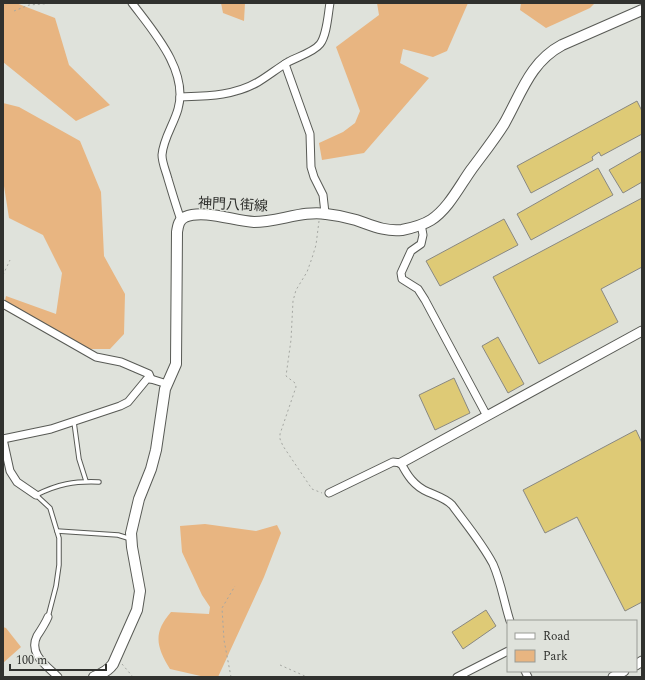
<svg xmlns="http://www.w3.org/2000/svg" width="645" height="680" font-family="Spectral,'Noto Sans JP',serif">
	<rect width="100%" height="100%" fill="#dfe2db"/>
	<g fill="#e8b581">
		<path d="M3,3H16L55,18L69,65L110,105L76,121L3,62Z"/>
		<path d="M221,3H245L244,21L223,13Z"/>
		<path d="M377,3H468L447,51L433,57L403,49L400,63L429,78L364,153L322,160L319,143L343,132L355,123L360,111L336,47L379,15Z"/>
		<path d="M521,3H595L590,8L546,28L520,10Z"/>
		<path d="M3,103L19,107L80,141L101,192L104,256L125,294L124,334L110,349H76L3,309L6,296L56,314L62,273L43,235L9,218L4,186L3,185Z"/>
		<path d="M205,524L256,531L277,525L281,533L264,577L218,677H205L170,669C156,646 153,633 171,612L209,614L210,607L202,595L182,552L180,526Z"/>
		<path d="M3,627L6,628L21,647L3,663Z"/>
	</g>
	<g fill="#deca76" stroke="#898882">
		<path d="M637,101L642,111V134L601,156L599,152L592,157L593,160L531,193L517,166Z"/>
		<path d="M642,151V182L623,193L609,170Z"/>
		<path d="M598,168L613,195L531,240L517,214Z"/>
		<path d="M642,198V267L601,289L618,322L539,364L493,277Z"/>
		<path d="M504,219L518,245L440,286L426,261Z"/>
		<path d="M498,337L524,384L508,393L482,346Z"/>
		<path d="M454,378L470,413L435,430L419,395Z"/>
		<path d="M636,430L642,443V602L625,611L577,517L545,533L523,490Z"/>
		<path d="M486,610L496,626L463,649L452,632Z"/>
	</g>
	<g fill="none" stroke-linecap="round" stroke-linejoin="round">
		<g stroke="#585a55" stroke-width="5.5">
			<g id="service">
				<path d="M74,422L79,459L86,481"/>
				<path d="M57,531L118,535L131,539"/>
				<path d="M48,617L56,586L59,565V538L50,508L36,495C58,484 74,481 99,482"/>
			</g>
		</g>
		<g stroke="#585a55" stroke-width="9">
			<g id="minor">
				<path d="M132,3C153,31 189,71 178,109C174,124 163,139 162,155C162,163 166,171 168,179C172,192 176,206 181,220"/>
				<path d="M285,64L310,134L311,167L314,177L323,195L325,213"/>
				<path d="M180,97C207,96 234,96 258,82C268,76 278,68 288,62C297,57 314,52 320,44C327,35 328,14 330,3"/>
				<path d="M421,224L423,235L421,244L411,251L401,273L402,279L418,289L425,300L487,416"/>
				<path d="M3,304L96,357L121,362L149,374L151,379"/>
				<path d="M3,439L51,429L120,406L128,402L147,379H151L167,384"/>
				<path d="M3,439L10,471L17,482L36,495"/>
				<path d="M329,493L393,462L401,463C407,475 414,486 428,492C437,496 445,498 452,505C466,524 482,543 493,564C501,582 504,602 510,621"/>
				<path d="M48,617C45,624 41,630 37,636C28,654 47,666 58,677"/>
				<path d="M525,671L528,677"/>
				<path d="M457,677L508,651"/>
			</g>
		</g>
		<g stroke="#585a55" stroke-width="11">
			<g id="tertiary">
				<path d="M401,463L642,331"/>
				<path d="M636,665L642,661"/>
				<path d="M613,677L624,671"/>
			</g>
		</g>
		<g stroke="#585a55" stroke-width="12">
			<path id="secondary" d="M94,677C102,674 108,671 113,664L137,610L140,591L132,547L131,533L139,499L151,469L156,450L165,389L176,364L177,232C178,225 179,220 185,217C204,209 234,221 254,222C277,222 305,210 326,214C336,215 346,217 356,220C371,225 385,232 402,230C412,228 423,225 431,220C448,209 459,187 471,170C482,155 494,140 504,124C521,94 530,62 562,45L642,10"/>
		</g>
		<g stroke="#a5a7a2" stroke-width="1" stroke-dasharray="2 3" stroke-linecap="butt">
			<path d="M14,11L29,5L55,3"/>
			<path d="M319,221L316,245L312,258L307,272L296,290L293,301L291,340L286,376L295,383L296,387L280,434V439L283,446L312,489L322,493"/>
			<path d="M3,275L10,260"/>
			<path d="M122,664L133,677"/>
			<path d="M280,665L307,677"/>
			<path d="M231,677L224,640L222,608L235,586"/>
		</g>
		<use href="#service" stroke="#fff" stroke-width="3.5"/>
		<use href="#minor" stroke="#fff" stroke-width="7"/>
		<use href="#tertiary" stroke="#fff" stroke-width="9"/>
		<use href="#secondary" stroke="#fff" stroke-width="10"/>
	</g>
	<g text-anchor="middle" stroke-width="3" stroke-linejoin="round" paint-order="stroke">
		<g font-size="14" fill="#30312e" stroke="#dfe2db">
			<text transform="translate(233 204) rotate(3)" y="5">神門八街線</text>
		</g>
	</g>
	<rect width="645" height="680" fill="none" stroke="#30312e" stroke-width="8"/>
	<rect x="507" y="620" width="130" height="52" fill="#dfe2db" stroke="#999b96"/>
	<rect x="515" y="633" width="20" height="6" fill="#ffffff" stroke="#999b96"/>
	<text x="543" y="640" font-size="12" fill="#30312e">Road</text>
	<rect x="515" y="650" width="20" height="12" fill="#e8b581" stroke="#999b96"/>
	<text x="543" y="660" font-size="12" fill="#30312e">Park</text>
	<path d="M10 664v6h96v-6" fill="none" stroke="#30312e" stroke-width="2"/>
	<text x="16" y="664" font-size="12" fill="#30312e" stroke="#dfe2db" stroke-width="3" paint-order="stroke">100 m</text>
</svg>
